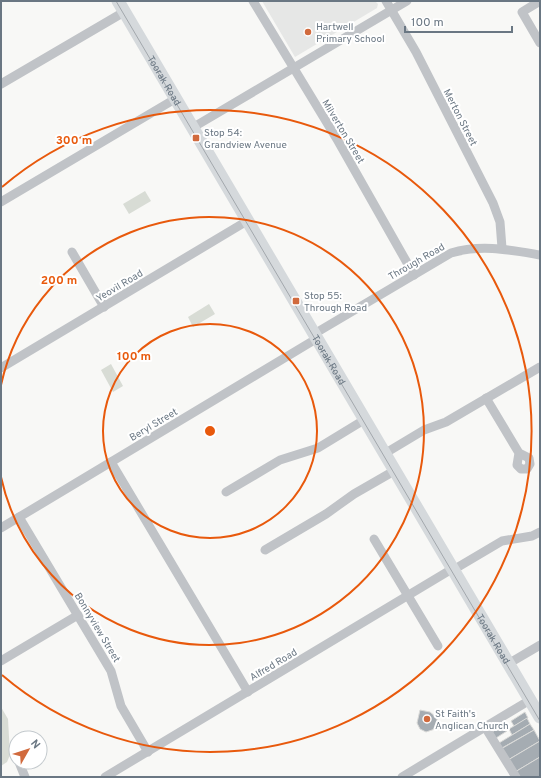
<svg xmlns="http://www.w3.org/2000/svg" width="541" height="778" font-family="Overpass,sans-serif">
	<rect width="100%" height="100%" fill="#f8f8f6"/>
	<path fill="#e6e7e6" d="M262,1H375L378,4L377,8L295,57Z"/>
	<g fill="#d8dcd5">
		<path d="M145,191L151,201L129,214L123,204Z"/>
		<path d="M209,304L215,314L193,327L188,317Z"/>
		<path d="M111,364L123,386L113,392L101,370Z"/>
		<path d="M1,707L8,719L10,755L7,762L1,766Z"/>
	</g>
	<g fill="#a5acb2" stroke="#dadad8">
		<path d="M420,710L430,712L436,717L438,722L435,729L426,732L420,729L417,723Z"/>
		<path d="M525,712L528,718L514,726L511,721Z"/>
		<path d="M527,718L530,724L512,735L509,729Z"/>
		<path d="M530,724L534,730L502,748L499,743Z"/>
		<path d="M503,725L507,731L496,738L492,732Z"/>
		<path d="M534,730L540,741L508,760L501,749Z"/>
		<path d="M540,741V757L515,772L508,760Z"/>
		<path d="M540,757V777H518L515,772Z"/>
	</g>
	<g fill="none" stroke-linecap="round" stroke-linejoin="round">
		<g stroke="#c0c3c7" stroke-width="9">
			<path d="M253,1L338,141L414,275"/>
			<path d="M386,1L416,52L493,203L500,222L502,248"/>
			<path d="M540,1L522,12L540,43"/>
			<path d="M1,84L124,12"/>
			<path d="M192,128L407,1"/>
			<path d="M1,202L175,99"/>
			<path d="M72,252L104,307"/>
			<path d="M314,334L451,253C481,244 510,250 540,255"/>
			<path d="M1,368L247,221"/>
			<path d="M486,398L519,453L529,458L530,464L527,469H521L517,465L519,453"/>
			<path d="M384,454L424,430L446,422L540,367"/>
			<path d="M111,462L248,692"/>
			<path d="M226,492L280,460L318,448L364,420"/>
			<path d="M19,517L111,671L121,706L148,752"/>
			<path d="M1,528L316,339"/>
			<path d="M374,539L438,646"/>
			<path d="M265,550L326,514L354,494L394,471"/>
			<path d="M453,570L502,541L532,536L540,532"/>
			<path d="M1,661L78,615"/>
			<path d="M508,664L540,645"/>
			<path d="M485,727L516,777"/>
			<path d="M19,762L25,777"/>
			<path d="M105,777L452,569"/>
			<path d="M402,777L530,700"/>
		</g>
		<path stroke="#d5d9dc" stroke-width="13" id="s1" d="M118,1L540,717"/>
		<path stroke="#a2a7ac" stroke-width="1" d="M116,1L540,721"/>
	</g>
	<g fill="none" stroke="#e8590c" stroke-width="2">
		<circle cx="210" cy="431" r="107"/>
		<path d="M1 385A214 214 0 1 1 1 477"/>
		<path d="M2 187A321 321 0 1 1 2 675"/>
	</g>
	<g fill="#d16a3d" stroke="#fff" stroke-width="1.5">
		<circle cx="308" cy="32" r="4"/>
		<rect x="192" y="134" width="8" height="8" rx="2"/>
		<rect x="292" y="297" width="8" height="8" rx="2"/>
		<circle cx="427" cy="719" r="4"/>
	</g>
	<g text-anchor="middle" stroke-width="4" stroke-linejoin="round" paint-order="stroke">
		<g font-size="10" fill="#6a7783" stroke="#fff" text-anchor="start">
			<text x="316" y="30">Hartwell<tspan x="316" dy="12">Primary School</tspan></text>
			<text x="204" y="136">Stop 54:<tspan x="204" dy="12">Grandview Avenue</tspan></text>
			<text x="304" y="299">Stop 55:<tspan x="304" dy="12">Through Road</tspan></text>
			<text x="435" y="717">St Faith's<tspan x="435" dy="12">Anglican Church</tspan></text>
		</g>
		<g font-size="10" fill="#6a7783" stroke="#fff">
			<text dy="4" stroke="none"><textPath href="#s1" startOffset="92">Toorak Road</textPath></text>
			<text transform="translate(461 117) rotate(63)" y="4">Merton Street</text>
			<text transform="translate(344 131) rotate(59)" y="4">Milverton Street</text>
			<text transform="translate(416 261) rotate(-30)" y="4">Through Road</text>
			<text transform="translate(119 285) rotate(-31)" y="4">Yeovil Road</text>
			<text dy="4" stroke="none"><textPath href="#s1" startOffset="416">Toorak Road</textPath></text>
			<text transform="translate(153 424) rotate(-31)" y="4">Beryl Street</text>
			<text transform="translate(98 627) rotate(59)" y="4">Bonnyview Street</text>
			<text dy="4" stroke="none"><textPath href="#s1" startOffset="740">Toorak Road</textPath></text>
			<text transform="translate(273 664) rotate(-31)" y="4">Alfred Road</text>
		</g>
	</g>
	<circle cx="210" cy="431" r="6" fill="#e8590c" stroke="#fff" stroke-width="2"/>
	<g font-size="12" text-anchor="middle" font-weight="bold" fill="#e8590c" stroke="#fff" stroke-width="4" stroke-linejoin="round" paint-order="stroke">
		<text x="74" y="144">300 m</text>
		<text x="59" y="284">200 m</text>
		<text x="134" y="360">100 m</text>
	</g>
	<rect width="541" height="778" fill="none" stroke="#6a7783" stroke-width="4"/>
	<g transform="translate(28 750) rotate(51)"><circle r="19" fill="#ffffff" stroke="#c3c9cd"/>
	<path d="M0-3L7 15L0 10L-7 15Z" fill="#d16a3d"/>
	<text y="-6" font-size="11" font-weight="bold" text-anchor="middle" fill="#6a7783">N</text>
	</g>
	<path d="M405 26v6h107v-6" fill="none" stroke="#6a7783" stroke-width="2"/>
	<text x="411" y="26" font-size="12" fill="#6a7783" stroke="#ffffff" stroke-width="3" paint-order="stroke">100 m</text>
</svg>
